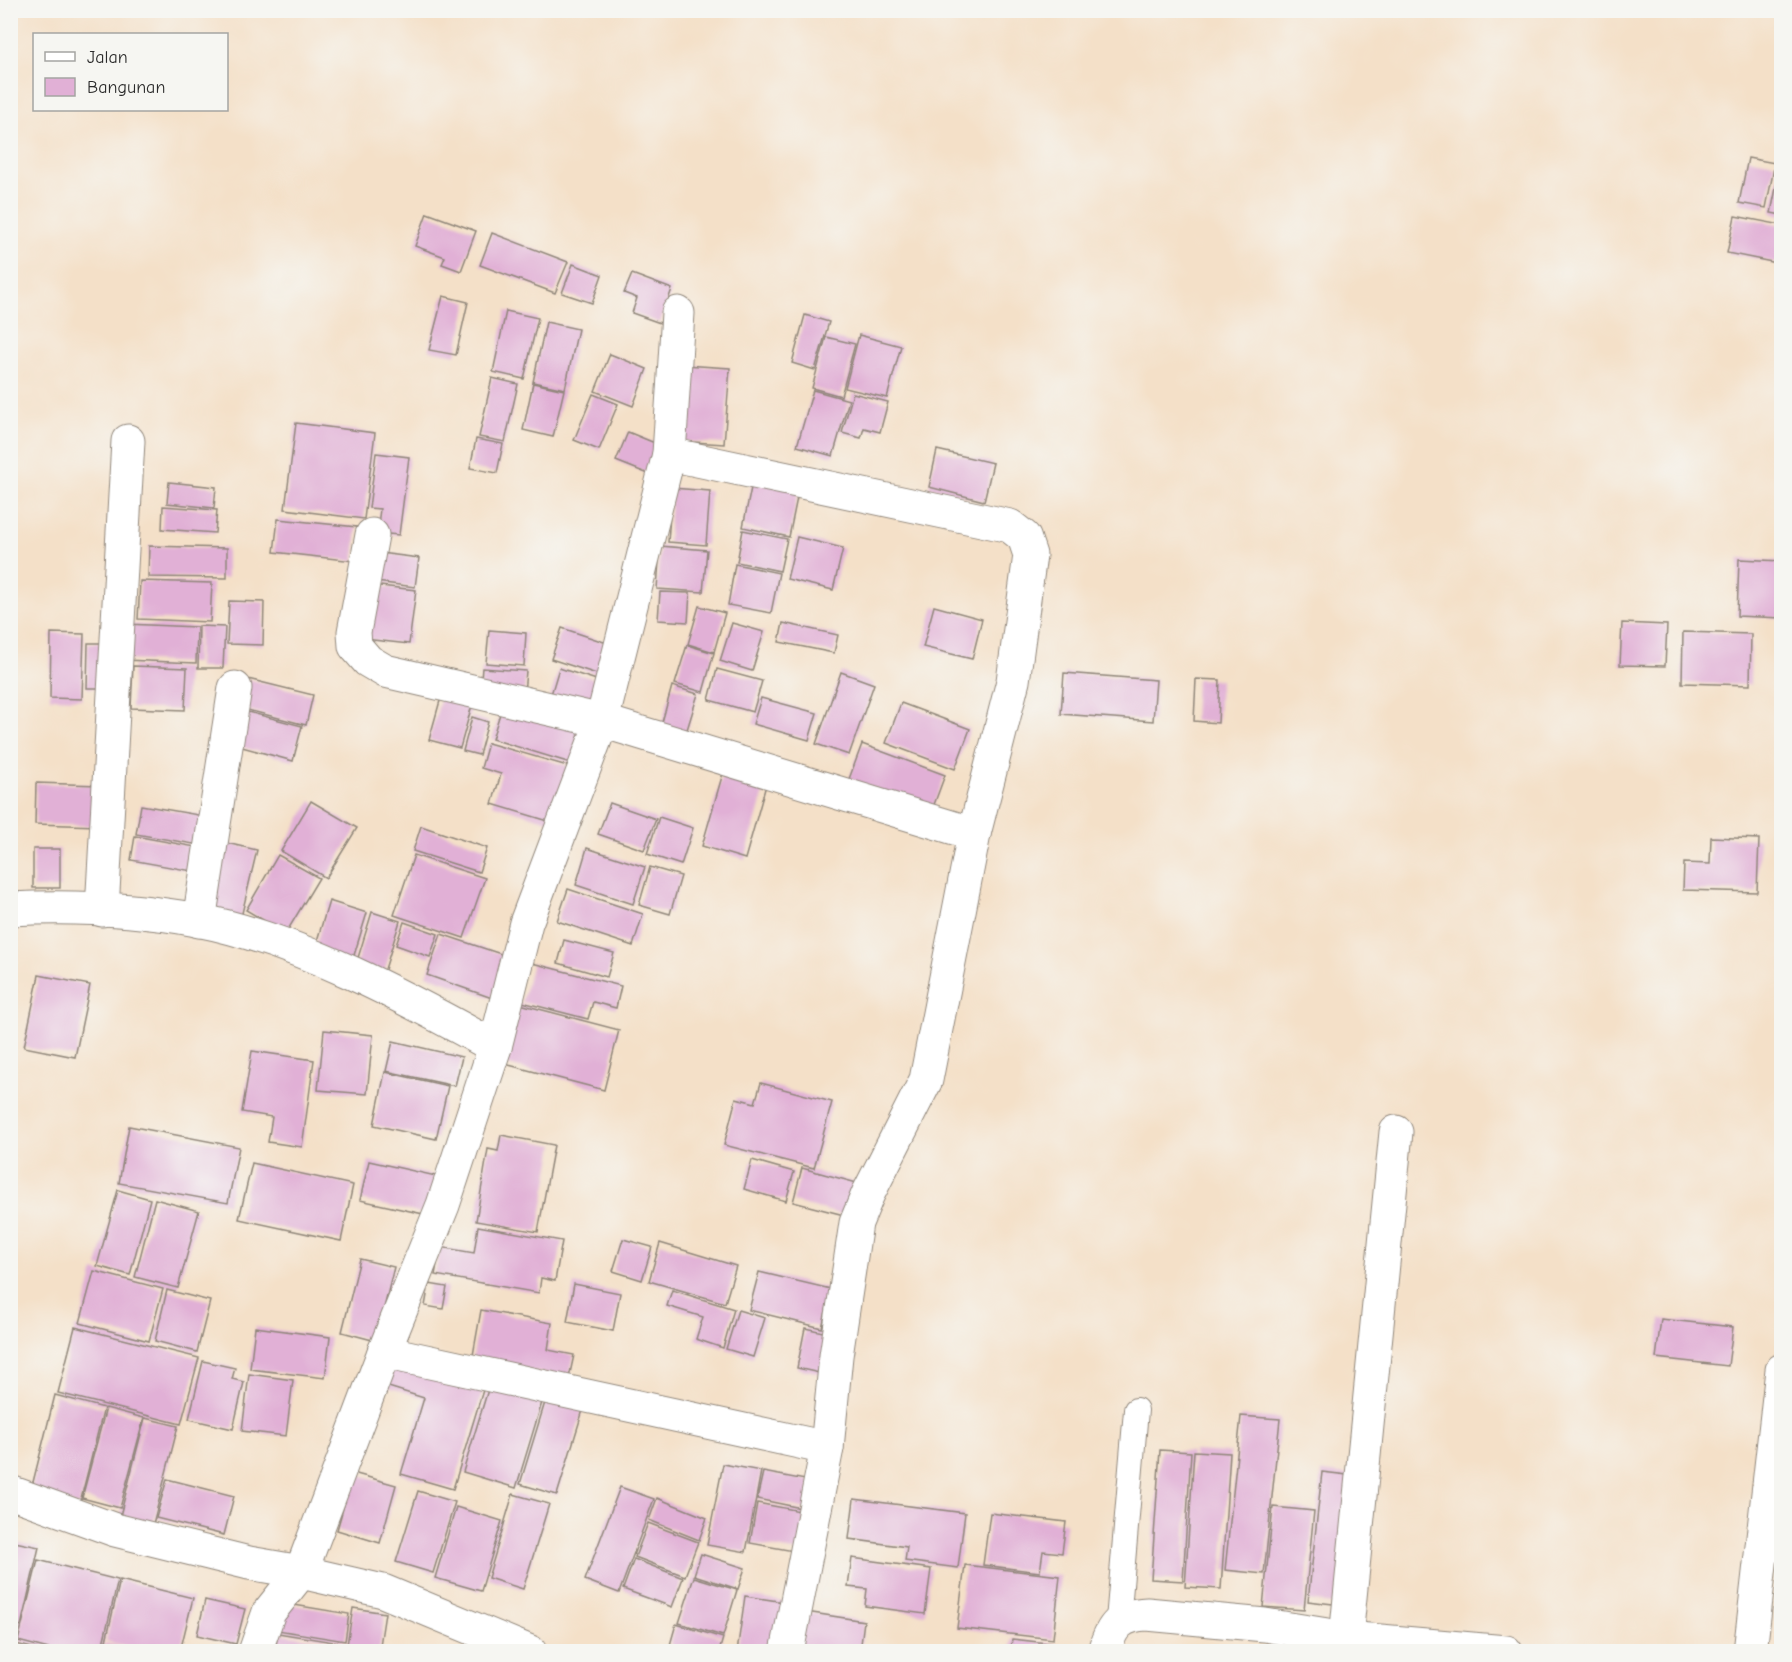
<svg xmlns="http://www.w3.org/2000/svg" width="1792" height="1662" font-family="'Comic Neue',sans-serif">
	<rect width="100%" height="100%" fill="#f6f6f2"/>
	<filter id="ink" filterUnits="userSpaceOnUse"><feTurbulence type="fractalNoise" baseFrequency=".0167" numOctaves="2"/><feDisplacementMap in="SourceGraphic" scale="12" xChannelSelector="R" yChannelSelector="G"/><feConvolveMatrix kernelMatrix="1 2 1 2 8 2 1 2 1" color-interpolation-filters="sRGB"/></filter>
	<filter id="wash" filterUnits="userSpaceOnUse"><feTurbulence type="fractalNoise" baseFrequency=".008" numOctaves="4" result="noise"/><feDisplacementMap in="SourceGraphic" scale="24" xChannelSelector="R" yChannelSelector="G"/><feGaussianBlur stdDeviation="1.35" result="paint"/><feColorMatrix in="noise" values="0 0 0 0 0 0 0 0 0 0 0 0 0 0 0 0 0 1.4 0 .05"/><feComposite in="paint" operator="in"/></filter>
	<g filter="url(#wash)">
		<rect width="100%" height="100%" fill="#f4e0c8"/>
		<g id="blocks">
			<g fill="#e1b0d6">
				<path d="M1748,158L1775,163L1766,208L1739,203Z"/>
				<path d="M1780,168H1782V215L1771,213Z"/>
				<path d="M427,213L476,231L461,271L442,264L445,257L415,246Z"/>
				<path d="M1735,216L1782,225V264L1727,253Z"/>
				<path d="M492,233L568,262L555,293L480,265Z"/>
				<path d="M573,264L602,275L592,303L562,293Z"/>
				<path d="M632,274L672,289L660,323L632,313L637,298L624,293Z"/>
				<path d="M443,296L468,302L456,355L429,350Z"/>
				<path d="M506,311L538,318L524,379L493,372Z"/>
				<path d="M805,315L829,322L815,370L792,363Z"/>
				<path d="M546,322L578,329L565,389L533,382Z"/>
				<path d="M859,335L901,346L887,398L845,388Z"/>
				<path d="M826,337L855,344L841,396L812,388Z"/>
				<path d="M610,354L647,369L633,406L595,391Z"/>
				<path d="M684,365L730,368L724,444L678,441Z"/>
				<path d="M492,378L518,384L505,442L479,437Z"/>
				<path d="M533,383L564,390L553,437L523,430Z"/>
				<path d="M813,390L849,400L833,456L797,446Z"/>
				<path d="M853,393L888,402L880,432L864,428L861,438L842,433Z"/>
				<path d="M593,394L618,404L599,450L574,440Z"/>
				<path d="M296,423L375,433L364,519L285,509Z"/>
				<path d="M628,432L662,446L651,475L616,461Z"/>
				<path d="M476,439L503,444L497,473L470,468Z"/>
				<path d="M937,450L993,463L984,501L929,487Z"/>
				<path d="M376,453L409,457L399,535L377,533L380,509L369,508Z"/>
				<path d="M753,478L799,488L789,537L743,527Z"/>
				<path d="M169,482L216,487L214,508L167,503Z"/>
				<path d="M672,488L710,491L706,545L668,542Z"/>
				<path d="M163,506L217,510L215,533L162,529Z"/>
				<path d="M278,519L357,527L354,561L274,552Z"/>
				<path d="M743,530L787,539L780,571L737,562Z"/>
				<path d="M797,537L843,548L833,590L787,579Z"/>
				<path d="M149,546L227,548V578L148,577Z"/>
				<path d="M660,546L707,550L703,592L657,589Z"/>
				<path d="M380,553L419,558L415,587L376,582Z"/>
				<path d="M1739,559L1782,561V618L1737,616Z"/>
				<path d="M735,564L779,573L771,613L728,605Z"/>
				<path d="M140,581L212,583L210,622L138,619Z"/>
				<path d="M371,585L416,590L409,644L364,639Z"/>
				<path d="M660,592L690,593L688,622L658,620Z"/>
				<path d="M229,601L264,602L263,645L227,644Z"/>
				<path d="M699,606L725,613L714,652L688,644Z"/>
				<path d="M934,606L982,619L972,659L923,647Z"/>
				<path d="M732,623L764,632L752,671L720,661Z"/>
				<path d="M783,623L838,635L834,653L779,642Z"/>
				<path d="M1622,623L1667,625L1665,666L1620,665Z"/>
				<path d="M125,624L197,627L196,663L124,660Z"/>
				<path d="M199,626L225,627L223,668H198Z"/>
				<path d="M562,628L616,646L606,677L551,659Z"/>
				<path d="M489,630L526,633L524,666L486,663Z"/>
				<path d="M1683,632L1751,634L1750,685L1682,683Z"/>
				<path d="M51,633L84,634L82,699L50,698Z"/>
				<path d="M88,643H113L111,688H87Z"/>
				<path d="M687,645L714,653L703,692L675,684Z"/>
				<path d="M133,666L187,668L185,710L131,708Z"/>
				<path d="M482,668L526,671L524,693L480,690Z"/>
				<path d="M559,668L609,684L599,714L550,698Z"/>
				<path d="M717,669L762,681L753,712L709,700Z"/>
				<path d="M841,672L874,684L849,755L816,744Z"/>
				<path d="M1064,673L1156,680L1153,721L1061,714Z"/>
				<path d="M248,679L313,695L306,725L240,708Z"/>
				<path d="M1196,679L1220,680L1218,723L1194,721Z"/>
				<path d="M672,686L698,694L686,733L661,726Z"/>
				<path d="M443,690L474,698L460,748L429,740Z"/>
				<path d="M761,698L817,713L809,740L753,724Z"/>
				<path d="M901,703L970,729L955,769L886,743Z"/>
				<path d="M503,704L585,729L574,764L492,739Z"/>
				<path d="M240,710L302,726L293,761L231,744Z"/>
				<path d="M472,717L488,722L479,755L463,751Z"/>
				<path d="M488,743L571,767L555,823L492,804L501,774L481,768Z"/>
				<path d="M862,744L945,775L932,810L849,779Z"/>
				<path d="M725,766L768,778L745,859L702,846Z"/>
				<path d="M36,783L99,785L98,826L35,824Z"/>
				<path d="M311,801L357,828L326,878L281,851Z"/>
				<path d="M610,803L656,819L644,850L598,834Z"/>
				<path d="M141,805L210,817L205,846L136,834Z"/>
				<path d="M659,817L693,828L681,865L647,854Z"/>
				<path d="M421,826L487,848L479,872L413,851Z"/>
				<path d="M135,836L207,849L203,873L131,860Z"/>
				<path d="M1711,837L1759,839L1757,892L1683,890L1684,863L1710,864Z"/>
				<path d="M222,842L257,850L239,926L203,917Z"/>
				<path d="M587,848L645,867L633,904L576,885Z"/>
				<rect x="33" y="849" width="27" height="39"/>
				<path d="M278,855L319,878L286,933L246,910Z"/>
				<path d="M414,855L485,878L464,938L394,915Z"/>
				<path d="M650,867L681,876L670,914L639,905Z"/>
				<path d="M568,889L643,914L633,946L557,921Z"/>
				<path d="M329,901L367,913L351,965L313,954Z"/>
				<path d="M372,912L400,921L382,979L354,971Z"/>
				<path d="M404,922L438,934L430,957L396,945Z"/>
				<path d="M441,934L507,956L492,998L427,975Z"/>
				<path d="M564,940L614,953L607,977L558,963Z"/>
				<path d="M532,963L621,986L616,1008L593,1002L588,1019L522,1002Z"/>
				<path d="M39,975L90,985L75,1057L24,1047Z"/>
				<path d="M516,1003L619,1030L604,1090L501,1063Z"/>
				<path d="M324,1030L373,1035L367,1094L318,1090Z"/>
				<path d="M393,1041L462,1057L455,1086L386,1071Z"/>
				<path d="M252,1051L314,1060L302,1147L268,1142L272,1117L242,1112Z"/>
				<path d="M385,1072L448,1086L436,1139L374,1125Z"/>
				<path d="M761,1083L832,1102L814,1168L724,1145L736,1098L755,1103Z"/>
				<path d="M129,1126L239,1147L228,1203L119,1183Z"/>
				<path d="M501,1135L554,1145L538,1232L476,1221L488,1149L498,1151Z"/>
				<path d="M752,1160L794,1172L786,1201L744,1189Z"/>
				<path d="M369,1161L436,1176L428,1215L360,1200Z"/>
				<path d="M252,1163L353,1185L341,1241L239,1219Z"/>
				<path d="M802,1168L857,1183L848,1216L793,1202Z"/>
				<path d="M118,1190L150,1199L130,1275L97,1266Z"/>
				<path d="M155,1199L199,1211L178,1288L135,1277Z"/>
				<path d="M478,1226L562,1241L555,1281L541,1278L539,1293L435,1275L440,1247L474,1253Z"/>
				<path d="M623,1239L652,1247L642,1280L613,1271Z"/>
				<path d="M660,1243L736,1266L725,1303L649,1281Z"/>
				<path d="M360,1259L394,1267L376,1341L342,1332Z"/>
				<path d="M94,1271L163,1289L149,1341L80,1323Z"/>
				<path d="M759,1272L831,1289L822,1328L749,1310Z"/>
				<path d="M429,1284L447,1287L443,1309L425,1306Z"/>
				<path d="M574,1284L620,1293L613,1331L567,1322Z"/>
				<path d="M167,1290L210,1301L197,1352L155,1341Z"/>
				<path d="M672,1290L734,1309L723,1348L696,1339L703,1317L667,1306Z"/>
				<path d="M481,1310L552,1323L548,1350L574,1355L569,1378L472,1361Z"/>
				<path d="M738,1310L765,1318L753,1357L726,1349Z"/>
				<path d="M1661,1319L1733,1327L1728,1366L1656,1358Z"/>
				<path d="M75,1327L199,1358L181,1424L58,1393Z"/>
				<path d="M255,1327L330,1337L325,1378L250,1369Z"/>
				<path d="M805,1328L832,1334L824,1374L797,1368Z"/>
				<path d="M203,1361L235,1368L232,1379L244,1382L233,1429L189,1419Z"/>
				<path d="M389,1361L483,1390L453,1489L401,1474L424,1398L382,1385Z"/>
				<path d="M249,1374L293,1380L286,1436L242,1431Z"/>
				<path d="M490,1383L543,1399L516,1488L463,1472Z"/>
				<path d="M55,1395L104,1408L79,1506L30,1494Z"/>
				<path d="M546,1399L583,1410L557,1495L520,1484Z"/>
				<path d="M106,1408L144,1418L120,1508L82,1498Z"/>
				<path d="M1241,1416L1280,1419L1264,1574L1225,1570Z"/>
				<path d="M145,1418L178,1426L153,1524L120,1516Z"/>
				<path d="M1160,1450L1191,1452L1183,1581L1151,1579Z"/>
				<path d="M1194,1451L1230,1453L1221,1589L1185,1587Z"/>
				<path d="M723,1464L761,1471L746,1552L707,1545Z"/>
				<path d="M763,1472L811,1481L806,1509L757,1499Z"/>
				<path d="M1322,1472L1356,1476L1341,1605L1308,1601Z"/>
				<path d="M353,1473L396,1485L380,1543L337,1530Z"/>
				<path d="M167,1479L234,1496L224,1535L156,1518Z"/>
				<path d="M620,1487L654,1499L619,1593L585,1580Z"/>
				<path d="M418,1491L455,1502L433,1573L396,1562Z"/>
				<path d="M513,1494L549,1504L523,1589L488,1578Z"/>
				<path d="M657,1498L707,1518L699,1540L649,1520Z"/>
				<path d="M854,1499L965,1513L958,1568L905,1561L907,1547L849,1539Z"/>
				<path d="M757,1503L806,1512L799,1552L750,1543Z"/>
				<path d="M456,1507L502,1521L481,1591L435,1578Z"/>
				<path d="M1273,1507L1314,1511L1304,1610L1263,1607Z"/>
				<path d="M990,1513L1066,1522L1062,1553L1043,1551L1040,1572L983,1565Z"/>
				<path d="M648,1523L698,1542L685,1576L635,1557Z"/>
				<path d="M10,1541L39,1547L21,1626L10,1624Z"/>
				<path d="M701,1554L745,1568L738,1589L694,1575Z"/>
				<path d="M852,1558L931,1569L925,1614L865,1606L867,1589L848,1587Z"/>
				<path d="M634,1559L683,1578L672,1607L623,1589Z"/>
				<path d="M38,1560L118,1580L101,1652H60L18,1641Z"/>
				<path d="M965,1565L1060,1576L1053,1639L957,1628Z"/>
				<path d="M694,1577L737,1590L723,1636L679,1623Z"/>
				<path d="M120,1580L193,1598L180,1652H150L106,1641Z"/>
				<path d="M745,1596L784,1602L777,1652H737Z"/>
				<path d="M205,1600L245,1609L236,1644L197,1635Z"/>
				<path d="M282,1603L349,1614L345,1641L277,1630Z"/>
				<path d="M353,1608L385,1613L379,1652L346,1651Z"/>
				<path d="M806,1612L864,1621L860,1652H800Z"/>
				<path d="M676,1624L723,1638L719,1652H690L670,1645Z"/>
				<path d="M10,1626L17,1627L12,1652H10Z"/>
				<path d="M278,1633L346,1644L344,1652H275Z"/>
				<path d="M1012,1639L1073,1646V1652H1010Z"/>
				<path d="M105,1643L137,1651V1652H103Z"/>
				<path d="M16,1644L44,1651V1652H14Z"/>
			</g>
		</g>
	</g>
	<g filter="url(#ink)">
		<use href="#blocks" fill-opacity="0" stroke="#90867a" stroke-width="1.5"/>
		<g fill="none" stroke-linecap="round" stroke-linejoin="round">
			<g stroke="#90867a" stroke-width="26">
				<path id="service" d="M1118,1621L1136,1410"/>
			</g>
			<g stroke="#90867a" stroke-width="35">
				<g id="minor">
					<path d="M669,454L1010,526L1024,537L1030,555L1013,681L974,834L926,1080L868,1194L856,1223L836,1356L827,1448L787,1652"/>
					<path d="M372,535L354,632L355,646L368,661L385,671L602,721L974,834"/>
					<path d="M10,909C72,906 137,909 197,920C297,939 407,998 495,1047"/>
					<path d="M102,910L128,441"/>
					<path d="M199,921L235,688"/>
					<path d="M384,1352L827,1448"/>
					<path d="M10,1492L115,1530L249,1563L301,1572L383,1591L530,1652"/>
					<path d="M1346,1638L1396,1132"/>
					<path d="M255,1652L269,1612L301,1572L384,1352L443,1205L495,1047L526,923L602,721L669,454L678,313"/>
					<path d="M1104,1652C1111,1626 1120,1615 1147,1614L1265,1625L1346,1638L1506,1652"/>
					<path d="M1750,1652L1782,1370"/>
				</g>
			</g>
			<use href="#service" stroke="#fff" stroke-width="24"/>
			<use href="#minor" stroke="#fff" stroke-width="33"/>
		</g>
	</g>
	<rect width="1792" height="1662" fill="none" stroke="#f6f6f2" stroke-width="36"/>
	<rect x="33" y="33" width="195" height="78" fill="#f6f6f2" stroke="#a5a5a2" stroke-width="1.5"/>
	<rect x="45" y="52" width="30" height="9" fill="#ffffff" stroke="#a5a5a2" stroke-width="1.5"/>
	<text x="87" y="63" font-size="18" fill="#2b2b2b">Jalan</text>
	<rect x="45" y="78" width="30" height="18" fill="#e1b0d6" stroke="#a5a5a2" stroke-width="1.5"/>
	<text x="87" y="93" font-size="18" fill="#2b2b2b">Bangunan</text>
</svg>
